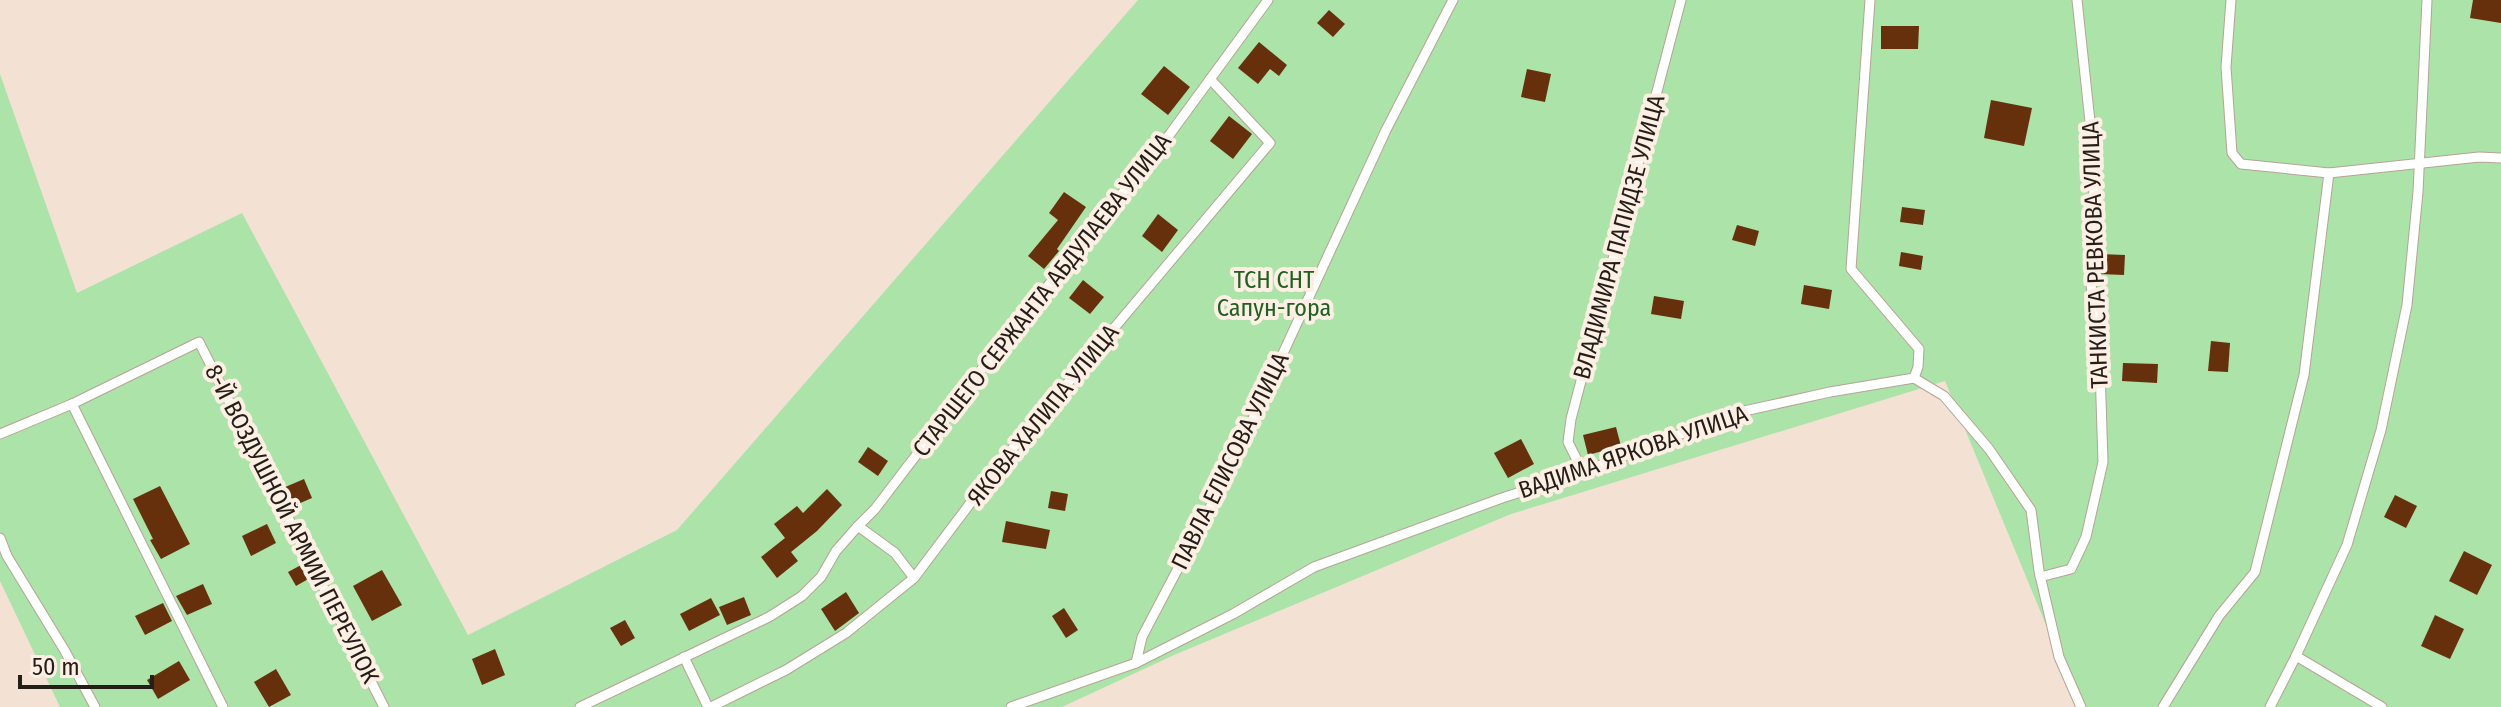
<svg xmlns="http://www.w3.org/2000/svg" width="2501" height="707" font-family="'Fira Sans Condensed',sans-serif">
	<rect width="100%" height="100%" fill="#f3e1d3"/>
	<path fill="#abe3a9" d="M1138,0H2501V707H2080L1945,381L1511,514L1174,655L1062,707H60L0,581V74L77,293L242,213L468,635L677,530Z"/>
	<g fill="#67300d">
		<path d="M2473,0H2501V23L2470,18Z"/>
		<path d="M1329,10L1345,24L1333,37L1317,23Z"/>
		<path d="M1881,26H1919L1918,49H1881Z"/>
		<path d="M1259,42L1287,65L1279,76L1270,69L1258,84L1238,68Z"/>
		<path d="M1164,66L1190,87L1168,115L1141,94Z"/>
		<path d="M1527,69L1551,74L1545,102L1521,97Z"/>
		<path d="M1991,100L2032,108L2024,146L1984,138Z"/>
		<path d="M1229,116L1252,134L1233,159L1210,141Z"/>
		<path d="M1064,192L1086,207L1057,249L1059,251L1044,269L1028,256L1058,220L1049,213Z"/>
		<path d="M1902,207L1925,210L1923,225L1900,222Z"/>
		<path d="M1158,214L1178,230L1162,252L1142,236Z"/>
		<path d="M1737,225L1759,231L1755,246L1732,240Z"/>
		<path d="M1901,252L1923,256L1921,270L1899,266Z"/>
		<path d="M2099,254L2125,255L2124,275L2099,274Z"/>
		<path d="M1083,280L1104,297L1090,314L1069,298Z"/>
		<path d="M1804,285L1832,290L1829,309L1801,304Z"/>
		<path d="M1654,296L1684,301L1681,319L1651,314Z"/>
		<path d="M2211,341L2230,343L2228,372L2208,371Z"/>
		<path d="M2123,363L2158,364L2157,383L2122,381Z"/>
		<path d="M1616,427L1621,446L1588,455L1583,435Z"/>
		<path d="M1521,439L1534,464L1508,478L1494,453Z"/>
		<path d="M868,447L888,461L878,476L858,462Z"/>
		<path d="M304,479L312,498L291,507L283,488Z"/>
		<path d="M160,486L190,544L161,559L150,540L153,539L133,499Z"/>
		<path d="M827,489L842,505L817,531L791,552L798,561L777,578L761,557L785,538L774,524L797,506L803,513Z"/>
		<path d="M1051,491L1068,494L1065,511L1048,508Z"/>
		<path d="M2395,495L2417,506L2406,528L2384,517Z"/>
		<path d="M1006,521L1050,530L1046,549L1002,542Z"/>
		<path d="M267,524L276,543L251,556L242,536Z"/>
		<path d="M2464,551L2492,565L2477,595L2449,581Z"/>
		<path d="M303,564L310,578L296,586L288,572Z"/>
		<path d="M382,570L402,605L372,621L353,586Z"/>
		<path d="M203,584L212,604L187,615L176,596Z"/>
		<path d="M846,592L859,613L835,631L821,609Z"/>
		<path d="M744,597L751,615L727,625L719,607Z"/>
		<path d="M711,598L720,615L689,631L680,614Z"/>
		<path d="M163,603L172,621L145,635L135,616Z"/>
		<path d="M1064,608L1078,630L1066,638L1052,616Z"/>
		<path d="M2435,615L2464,629L2450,659L2421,646Z"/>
		<path d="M625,620L635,638L621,646L610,628Z"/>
		<path d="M495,649L505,675L482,685L472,659Z"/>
		<path d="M179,661L190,680L158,699L147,680Z"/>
		<path d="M276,669L291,695L269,707L254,682Z"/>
	</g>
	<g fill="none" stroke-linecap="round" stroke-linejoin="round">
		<g stroke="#b5a496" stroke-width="11">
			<g id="lane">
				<path d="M1870,0L1851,269L1919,349L1918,367L1914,378"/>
				<path d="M2231,0L2226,67L2232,153L2241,164L2329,173L2479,157L2501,158"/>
				<path d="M0,434L72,404"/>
				<path d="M1583,472L1568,442L1571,419L1681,0"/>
				<path d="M0,538L7,556L65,651L95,707"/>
				<path d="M2040,577L2071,569L2086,537L2103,462L2100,368L2091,284L2094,187L2091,131L2077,0"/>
				<path d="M914,578L895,553L858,526L875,509L1001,344L1170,134L1268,0"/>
				<path d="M684,657L708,707"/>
				<path d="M1136,663L1142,637L1226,477L1386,130L1453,0"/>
				<path d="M223,707L72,404L199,342L384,707"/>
				<path d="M580,707L769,617L802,596L821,577L836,551L858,526"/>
				<path d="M711,707L786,670L846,633L914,578L1002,461L1270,143L1210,79"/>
				<path d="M1011,707L1136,663L1233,614L1314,567L1502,498L1583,472L1735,413L1830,392L1914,378L1944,396L1989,449L2031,510L2039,571L2059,657L2081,707"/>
				<path d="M2163,707L2219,616L2255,572L2304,375L2329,173"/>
				<path d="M2270,707L2296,656"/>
				<path d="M2382,707L2296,656L2347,545L2381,430L2407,305L2418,192L2427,0"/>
			</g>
		</g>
		<use href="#lane" stroke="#fff" stroke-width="9"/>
	</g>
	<g text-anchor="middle" stroke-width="8" stroke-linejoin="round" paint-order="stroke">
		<g font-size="24" fill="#241e19" stroke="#fdefe3">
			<text transform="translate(1619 237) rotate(-75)" y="8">ВЛАДИМИРА ПАПИДЗЕ УЛИЦА</text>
			<text transform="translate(2095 255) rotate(-92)" y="8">ТАНКИСТА РЕВКОВА УЛИЦА</text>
			<text transform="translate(1042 295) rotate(-52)" y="8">СТАРШЕГО СЕРЖАНТА АБДУЛАЕВА УЛИЦА</text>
			<text transform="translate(1043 415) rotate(-51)" y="8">ЯКОВА ХАЛИПА УЛИЦА</text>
			<text transform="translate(1633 452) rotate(-19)" y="8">ВАДИМА ЯРКОВА УЛИЦА</text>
			<text transform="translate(1230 461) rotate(-64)" y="8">ПАВЛА ЕЛИСОВА УЛИЦА</text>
			<text transform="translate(292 524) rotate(63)" y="8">8-Й ВОЗДУШНОЙ АРМИИ ПЕРЕУЛОК</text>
		</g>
		<g font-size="24" fill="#206022" stroke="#fdefe3">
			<text x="1274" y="288">ТСН СНТ<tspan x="1274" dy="28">Сапун-гора</tspan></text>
		</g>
	</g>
	<path d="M20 675v12h132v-12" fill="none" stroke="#241e19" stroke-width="4"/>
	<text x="32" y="675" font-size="24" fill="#241e19" stroke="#fdefe3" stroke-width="6" paint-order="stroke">50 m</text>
</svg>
